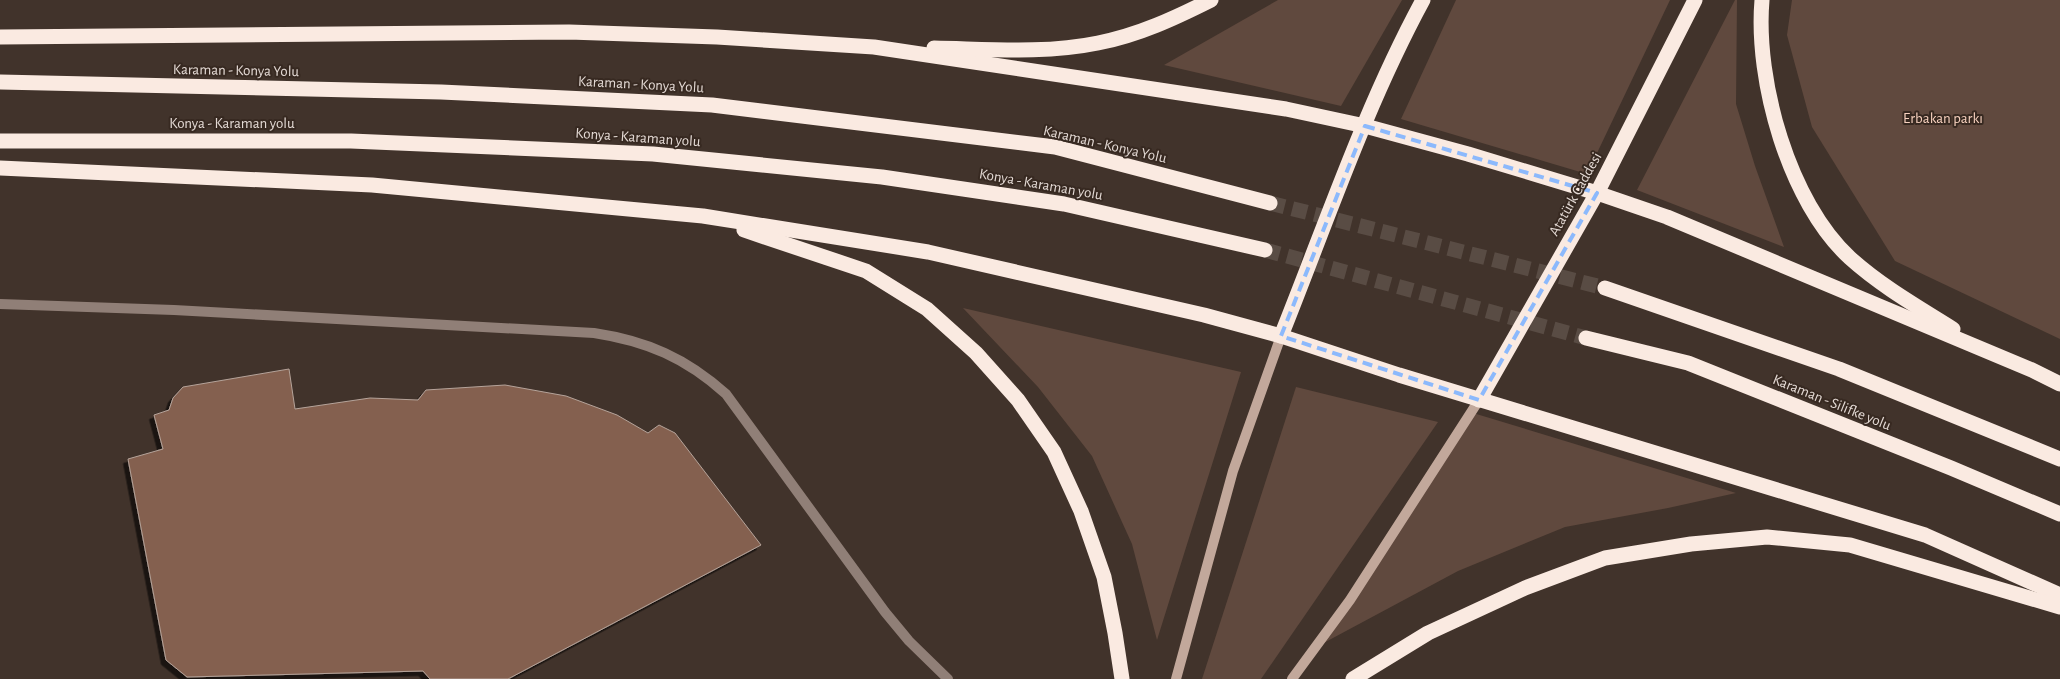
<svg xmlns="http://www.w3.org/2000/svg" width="2060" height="679" font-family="'Alegreya Sans',sans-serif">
	<defs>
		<filter id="shadow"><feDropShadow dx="-4.5" dy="4.5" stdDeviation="0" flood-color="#0009"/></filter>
	</defs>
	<rect width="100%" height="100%" fill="#41332b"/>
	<g fill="#60493e">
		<path d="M1278,0H1402L1341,106L1164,65Z"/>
		<path d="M1456,0H1670L1587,174L1401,119Z"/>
		<path d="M1735,0H1737L1736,104L1755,166L1784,247L1637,190Z"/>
		<path d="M1792,0H2060V339L1895,261L1812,127L1787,35Z"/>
		<path d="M963,308L1241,372L1157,640L1132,544L1092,456L1038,387Z"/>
		<path d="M1296,387L1438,422L1261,679H1202Z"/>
		<path d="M1473,413L1736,493L1668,508L1565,527L1458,571L1318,646Z"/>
	</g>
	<path fill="#84614f" stroke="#b5a39a" filter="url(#shadow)" d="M289,369L295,409L370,398L418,400L426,390L505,385L566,396L617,415L648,433L659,425L675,433L761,545L508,679H430L423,671L187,677L166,660L128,459L163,449L154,415L169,410L173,398L183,387Z"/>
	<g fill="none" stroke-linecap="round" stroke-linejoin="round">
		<g stroke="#594c44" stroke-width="15" stroke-dasharray="15 8" stroke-linecap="butt">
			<path d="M1270,203L1605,288"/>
			<path d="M1265,250L1586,338"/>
		</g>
		<path stroke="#907f77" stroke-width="10" d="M0,304L174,310L594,333C647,341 686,358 726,394L885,612L909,641L948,679"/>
		<g stroke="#c2a89b" stroke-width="10">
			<path d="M1176,679L1233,471L1281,336"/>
			<path d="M1292,679L1350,600L1479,400"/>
		</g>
		<g stroke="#faeae1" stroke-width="15">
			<path d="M1762,0C1755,81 1789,202 1850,258C1881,286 1918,307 1953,329"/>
			<path d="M0,37L569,32L717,37L874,47L1286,109L1365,126L1468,154L1597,193L1667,217L2032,370L2060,384"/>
			<path d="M934,48C988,49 1045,54 1098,43C1139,35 1175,18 1211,0"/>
			<path d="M0,82L441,92L712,105L1055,147L1270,203"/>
			<path d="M0,141H351L653,154L882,177L1064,204L1265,250"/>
			<path d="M0,168L372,185L703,216L928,252L1204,315L1281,336L1399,375L1925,535L2060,595"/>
			<path d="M744,230L866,271L927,309L976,353L1018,400L1054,452L1081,511L1104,577L1115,633L1122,679"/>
			<path d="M1605,288L1839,369L2060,459"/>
			<path d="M1281,336C1326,224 1365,107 1423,0"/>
			<path d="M1586,338L1688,363L1951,468L2060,514"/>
			<path d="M1479,400L1597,193L1695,0"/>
			<path d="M1353,679L1428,633L1525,588L1605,558L1691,544L1767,537L1850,545L2060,607"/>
		</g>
	</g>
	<path fill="none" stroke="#8cb9fc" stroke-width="4" stroke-dasharray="10 6" stroke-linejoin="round" d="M1365,126L1597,193L1479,400L1281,336Z"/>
	<g text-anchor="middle" stroke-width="4" stroke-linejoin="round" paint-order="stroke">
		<g font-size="15" fill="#e4dad5" stroke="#372921">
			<text transform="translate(236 70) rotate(1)" y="5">Karaman - Konya Yolu</text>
			<text transform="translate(641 84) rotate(3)" y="5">Karaman - Konya Yolu</text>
			<text x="232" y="128">Konya - Karaman yolu</text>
			<text transform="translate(638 137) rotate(4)" y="5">Konya - Karaman yolu</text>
			<text transform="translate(1105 144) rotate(13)" y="5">Karaman - Konya Yolu</text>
			<text transform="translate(1041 184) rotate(10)" y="5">Konya - Karaman yolu</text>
			<text transform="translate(1575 194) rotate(-61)" y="5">Atatürk Caddesi</text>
			<text transform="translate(1832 402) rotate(22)" y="5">Karaman - Silifke yolu</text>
		</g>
		<g font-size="15" fill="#f8d2bf" stroke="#372921">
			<text x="1943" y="123">Erbakan parkı</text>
		</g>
	</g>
</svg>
